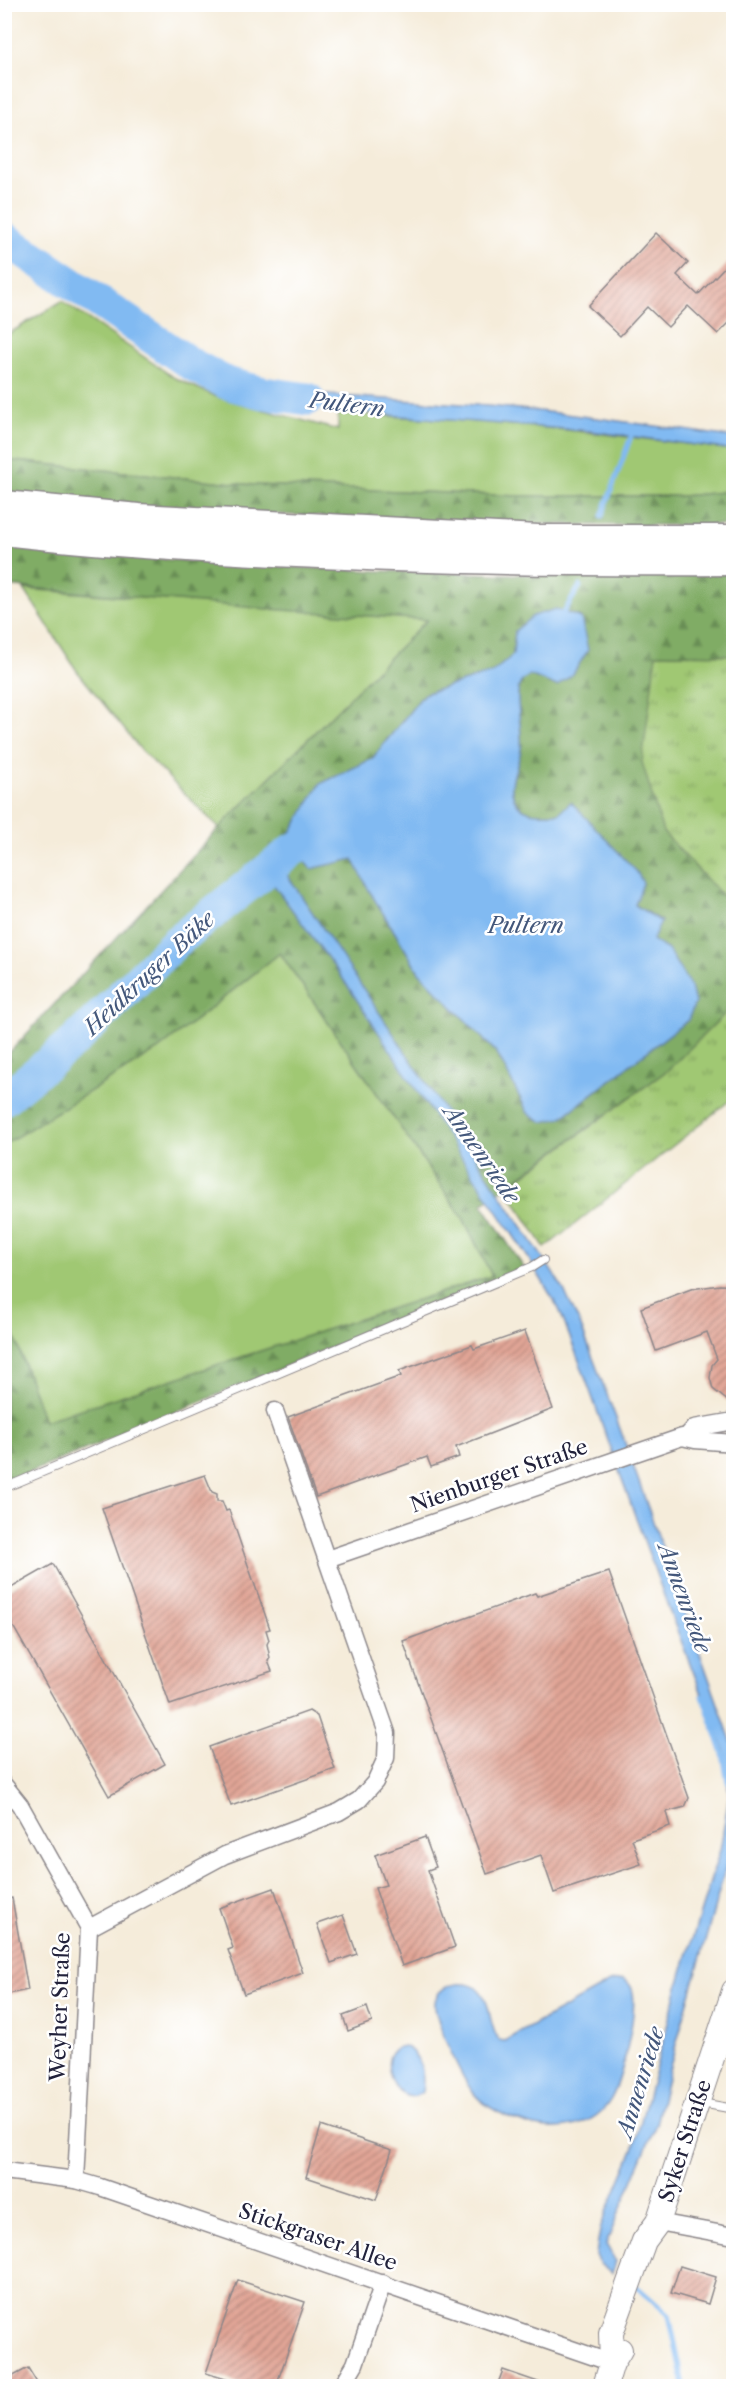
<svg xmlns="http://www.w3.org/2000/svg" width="738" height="2391" font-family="'Libre Caslon Text',serif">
	<defs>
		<pattern id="forest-firs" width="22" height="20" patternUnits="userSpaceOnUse" patternTransform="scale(1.5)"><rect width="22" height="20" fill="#80ac65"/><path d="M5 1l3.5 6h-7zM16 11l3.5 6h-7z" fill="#688c54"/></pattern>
		<pattern id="park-tufts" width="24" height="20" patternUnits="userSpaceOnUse" patternTransform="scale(1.5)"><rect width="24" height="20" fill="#a0c873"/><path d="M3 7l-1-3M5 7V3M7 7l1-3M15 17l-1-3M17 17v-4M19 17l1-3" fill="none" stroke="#82a260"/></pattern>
		<pattern id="building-hatch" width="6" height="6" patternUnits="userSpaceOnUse" patternTransform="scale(1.5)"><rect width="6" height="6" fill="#e1a596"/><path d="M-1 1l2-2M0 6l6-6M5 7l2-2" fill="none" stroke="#b6867c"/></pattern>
	</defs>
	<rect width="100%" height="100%" fill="#fff"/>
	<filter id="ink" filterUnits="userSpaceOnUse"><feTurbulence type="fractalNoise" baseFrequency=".0167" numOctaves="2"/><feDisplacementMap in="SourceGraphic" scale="12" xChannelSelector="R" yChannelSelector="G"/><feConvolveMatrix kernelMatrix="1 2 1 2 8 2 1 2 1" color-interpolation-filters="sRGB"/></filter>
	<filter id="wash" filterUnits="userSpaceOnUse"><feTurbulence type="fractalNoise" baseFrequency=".008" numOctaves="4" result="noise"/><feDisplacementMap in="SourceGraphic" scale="24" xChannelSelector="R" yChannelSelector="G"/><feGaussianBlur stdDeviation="1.35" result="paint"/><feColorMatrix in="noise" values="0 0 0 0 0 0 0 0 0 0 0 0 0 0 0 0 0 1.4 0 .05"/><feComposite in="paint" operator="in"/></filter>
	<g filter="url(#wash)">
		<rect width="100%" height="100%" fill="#f5ecda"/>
		<g fill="#a0c873" stroke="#617557" stroke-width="1.5">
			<path d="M62,301L175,378L217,397L338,430V414C471,418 602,433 733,450L734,491L682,496H519L254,485L5,460V336Z"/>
			<path d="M24,589L428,619L219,828L141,750L77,671Z"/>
			<path d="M280,953L463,1218L492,1276L43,1422L5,1306L4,1144L159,1049Z"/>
		</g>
		<g fill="url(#forest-firs)" stroke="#516750" stroke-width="1.5" fill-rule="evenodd">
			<path d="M4,460L254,485L519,496H682L733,491V525H585L395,520L154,508L5,493Z"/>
			<path d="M5,545C247,571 490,578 733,574V655L656,654L663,832L733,907V1006L668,1070L482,1204L524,1268L28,1473L5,1486L4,1306L44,1421L492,1276L463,1218L280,953L159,1049L5,1144V1057L219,828L427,620L268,609L5,586ZM556,609L581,617L557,686L530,675C527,677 521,681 520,684C514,696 523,732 521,749C519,766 505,787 516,802C525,816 544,813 559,813L571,802L643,883L635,905L661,921L652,940L668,950L688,1020L561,1118L528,1113L497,1053L419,972L370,892L320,784L372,759L424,694L492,673L513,655L515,631Z"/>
		</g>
		<g fill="url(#park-tufts)" stroke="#617557" stroke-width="1.5">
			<path d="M656,654L733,655V907L663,832L642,762Z"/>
			<path d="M733,1006V1098L545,1248L506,1188L668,1070Z"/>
		</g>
		<g fill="#81baf2" stroke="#526e96" stroke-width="1.5">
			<path d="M285,391C349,398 412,400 476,405C562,412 648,425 733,437V450L590,431L399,416L286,403L263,393Z"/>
			<path d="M556,609L581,618L588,650L573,674L557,686L530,675C527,677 521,681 520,684C514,696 523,732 521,749C519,766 505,786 516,802C525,816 544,813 559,813L571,802L637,872L643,883L635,905L661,922L652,940L668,950L691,987L695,1003L688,1020L561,1118L543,1122L528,1113L497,1053L419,972L370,892L353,859L311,869L294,849L288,837L320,784L372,759L424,694L492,673L513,655L515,631L533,616Z"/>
			<path d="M278,861L563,1288L580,1324L619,1426L733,1746L734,1828L731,1849L669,2070L656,2124L606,2244L616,2262L612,2274L600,2264L596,2255L598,2241L601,2226L633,2150L682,1972L720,1850L729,1796L724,1750L671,1615L581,1366L559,1309L529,1259L339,973L264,872Z"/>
			<path d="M623,1979C627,1982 630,1983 632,1989C639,2009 621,2081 611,2099C599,2120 579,2127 557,2128C532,2130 486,2111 472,2091C461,2076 454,2058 446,2042C443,2034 434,2011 435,2003C436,1984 466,1978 479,1990C492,2003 488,2026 499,2040L505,2041L610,1982Z"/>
			<path d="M404,2046C421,2054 425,2075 422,2092C397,2114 371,2049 404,2046Z"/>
		</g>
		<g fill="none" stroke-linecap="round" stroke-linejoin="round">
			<g stroke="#81baf2" stroke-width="5">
				<path d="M602,516L633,431"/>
				<path d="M564,612L580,586"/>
				<path d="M703,1696L723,1754L728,1782"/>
				<path d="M635,2285L669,2315L684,2386"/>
			</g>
			<g stroke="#81baf2" stroke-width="33">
				<path d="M4,238L191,364L226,383L263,393L308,399"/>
				<path d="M4,1099L75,1041L176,942L294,849"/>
			</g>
		</g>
		<g id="blocks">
			<g fill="url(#building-hatch)">
				<path d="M656,233L688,263L677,275L698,295L734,257V318L718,334L688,306L668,327L647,307L620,336L588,306Z"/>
				<path d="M720,1285L734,1286V1406L713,1389L710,1378L712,1365L717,1359L707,1332L656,1351L641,1308L691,1289Z"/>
				<path d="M525,1331L553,1409L456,1447L459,1457L431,1467L427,1457L316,1497L288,1417L401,1376L399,1371L472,1345L474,1349Z"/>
				<path d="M205,1475L212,1492L217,1494V1501H222L226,1511L229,1510L270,1629L266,1630L269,1640L267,1644L270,1658L268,1661L272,1671L170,1705L102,1508Z"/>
				<path d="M53,1564L165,1764L109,1796L4,1610V1592Z"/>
				<path d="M609,1572L689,1798L685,1807L666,1812L670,1826L632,1839L641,1864L554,1893L541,1855L487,1874L403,1641L535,1593L537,1596Z"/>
				<path d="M309,1711L317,1716L335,1769L231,1806L209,1747Z"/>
				<path d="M425,1837L436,1867L428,1870L455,1947L402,1966L375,1888L386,1885L375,1855Z"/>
				<path d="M274,1888L303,1973L244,1994L228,1950L233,1948L219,1908Z"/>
				<path d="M12,1898L28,1990L4,1995V1899Z"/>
				<path d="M343,1915L357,1954L331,1963L317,1924Z"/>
				<path d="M367,2007L372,2022L348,2031L343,2016Z"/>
				<path d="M321,2126L392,2150L376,2200L306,2177Z"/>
				<path d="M680,2266L716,2277L708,2304L671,2293Z"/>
				<path d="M238,2280L305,2302L276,2386H248L206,2373Z"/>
				<path d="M28,2368L39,2386H4V2381Z"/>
				<path d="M503,2370L544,2384V2386H497Z"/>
			</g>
		</g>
	</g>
	<g filter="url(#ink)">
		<use href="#blocks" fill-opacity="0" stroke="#8c878a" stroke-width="1.5"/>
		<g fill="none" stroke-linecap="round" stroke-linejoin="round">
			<g stroke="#8c878a" stroke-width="10">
				<g id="service">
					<path d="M4,1488L532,1267L543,1260"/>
					<path d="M701,2103L734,2109"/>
				</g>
			</g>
			<g stroke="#8c878a" stroke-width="19">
				<g id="minor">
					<path d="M686,1437L694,1428L734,1421"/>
					<path d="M327,1559L682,1437L695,1440L734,1443"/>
					<path d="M4,1785L20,1805L89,1928L76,2180"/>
					<path d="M89,1928L225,1855L339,1812L359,1800L375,1782L386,1758L387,1733L275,1411"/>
					<path d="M4,2171L76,2180L100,2187L612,2363"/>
					<path d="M658,2222L734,2236"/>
					<path d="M342,2386L355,2364L383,2283"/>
				</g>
			</g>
			<g stroke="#8c878a" stroke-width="26">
				<g id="secondary">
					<path d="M612,2363L611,2333L644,2241L658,2222L734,1991"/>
					<path d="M605,2386L612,2363L620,2350"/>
				</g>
			</g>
			<g stroke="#8c878a" stroke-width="31">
				<g id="trunk">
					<path d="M4,505L138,518L538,539H734"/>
					<path d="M4,531C134,546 264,552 393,557C507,561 620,562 734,561"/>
				</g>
			</g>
			<use href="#service" stroke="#fff" stroke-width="8"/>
			<use href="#minor" stroke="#fff" stroke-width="16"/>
			<use href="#secondary" stroke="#fff" stroke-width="24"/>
			<use href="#trunk" stroke="#fff" stroke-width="28"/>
		</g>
	</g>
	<g text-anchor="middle" stroke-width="5" stroke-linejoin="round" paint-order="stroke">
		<g font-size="21" fill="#22223b" stroke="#fff">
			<text transform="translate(499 1476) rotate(-19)" y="7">Nienburger Straße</text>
			<text transform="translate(60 2007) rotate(-88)" y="7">Weyher Straße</text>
			<text transform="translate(685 2141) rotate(-72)" y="7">Syker Straße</text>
			<text transform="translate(318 2237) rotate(19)" y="7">Stickgraser Allee</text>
		</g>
		<g font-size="22" font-style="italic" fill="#43577b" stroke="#fff">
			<text transform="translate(347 404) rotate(7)" y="8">Pultern</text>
			<text x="526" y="933">Pultern</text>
			<text transform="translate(149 973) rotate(-43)" y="8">Heidkruger Bäke</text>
			<text transform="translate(482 1154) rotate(55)" y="8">Annenriede</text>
			<text transform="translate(685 1598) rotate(70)" y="8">Annenriede</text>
			<text transform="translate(640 2082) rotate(-73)" y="8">Annenriede</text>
		</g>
	</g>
	<rect width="738" height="2391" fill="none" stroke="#fff" stroke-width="24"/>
</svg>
